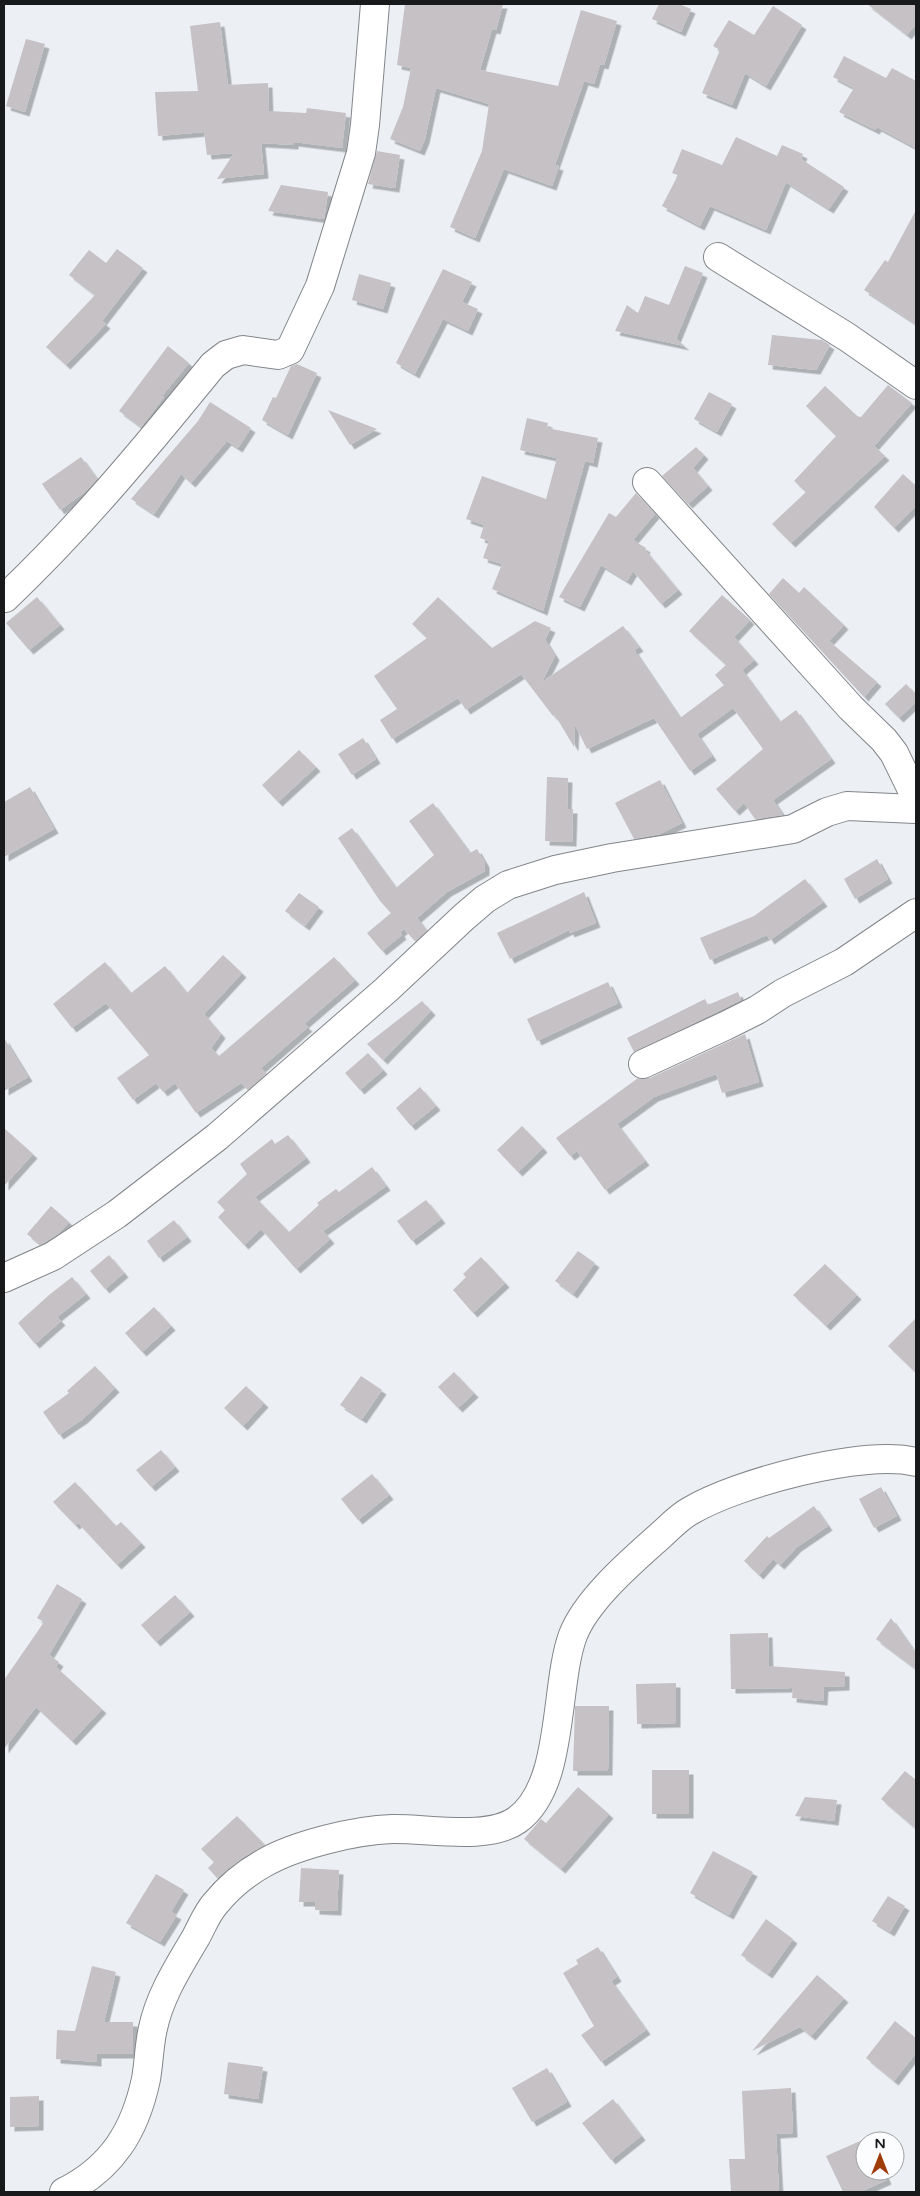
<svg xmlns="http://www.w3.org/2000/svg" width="920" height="2196" font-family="'Varela Round',sans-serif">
	<defs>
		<filter id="shadow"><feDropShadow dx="4.5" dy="4.5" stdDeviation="0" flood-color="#0004"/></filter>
	</defs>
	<rect width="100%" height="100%" fill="#ecf0f4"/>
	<g fill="#c5c1c5" filter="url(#shadow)">
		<path d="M405,4H503L496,30L492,29L480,70L558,86L581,10L617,21L604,65L600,64L594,84L584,81L555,165L559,166L552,186L504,169L475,238L450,227L482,151L489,104L436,88L425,139L420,151L390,139L403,107L411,68L397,65Z"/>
		<path d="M659,4H679L691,9L681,32L652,19Z"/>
		<path d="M867,4H916V24L907,35Z"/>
		<path d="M773,6L802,25L766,86L745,73L732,105L702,93L720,50L713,46L729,20L754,35Z"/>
		<path d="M220,22L228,85L268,83L269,111L306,113L307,108L346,113L342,148L294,142V145L261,143L264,174L217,179L234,153L207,155L204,132L158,136L155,92L198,91L190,26Z"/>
		<path d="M26,39L45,44L25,112L6,106Z"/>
		<path d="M844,56L886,78L892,68L916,81V148L877,127L875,130L839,112L854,88L833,77Z"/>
		<path d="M736,137L777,156L782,145L803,154L801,159L844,187L829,209L786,182L766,230L710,206L700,226L662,206L678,175L672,173L682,149L722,165Z"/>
		<path d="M377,151L400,155L395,188L368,184Z"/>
		<path d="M281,185L328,192L324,219L268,211Z"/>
		<path d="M916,210V324L864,290L885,260L888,262Z"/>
		<path d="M117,249L143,268L102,321L106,324L66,365L46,347L95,295L69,275L89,250L106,263Z"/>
		<path d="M685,266L703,273L676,339L685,346L615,331L627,305L638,313L645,296L669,305Z"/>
		<path d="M443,269L472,282L462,302L478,309L468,331L443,319L415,374L396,363Z"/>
		<path d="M359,274L391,283L383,309L352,300Z"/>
		<path d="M772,335L822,340L830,345L816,370L768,365Z"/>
		<path d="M168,346L189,363L162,396L164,397L141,427L119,411Z"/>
		<path d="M297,364L317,373L288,435L262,420L273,397L276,398L291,366Z"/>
		<path d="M888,385L912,403L874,446L885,456L791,543L772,524L806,492L794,481L836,436L806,406L825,386L857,416L861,417Z"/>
		<path d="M709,392L732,404L717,432L694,419Z"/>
		<path d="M210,402L251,428L238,448L227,441L191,483L181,474L154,514L131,499L198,421Z"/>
		<path d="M328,410L377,429L350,445Z"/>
		<path d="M527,418L548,423L547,428L598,438L593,463L585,461L543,611L492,589L502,564L483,558L489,541L480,538L484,525L466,519L482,476L546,499L557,458L520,450Z"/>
		<path d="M696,447L704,455L693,468L708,486L688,504L662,476Z"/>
		<path d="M81,457L97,479L86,491L60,510L42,484Z"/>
		<path d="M903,474L916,486V506L894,528L874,507Z"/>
		<path d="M636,493L655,514L633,540L646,548L645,550L678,590L661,604L633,571L627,581L601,565L580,607L559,597L609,513L616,517Z"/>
		<path d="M783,578L799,593L804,587L844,625L829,641L877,682L864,697L769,594Z"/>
		<path d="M722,595L750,620L734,637L754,660L742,670L780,722L796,710L831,759L773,800L783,815L755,819L744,803L735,811L716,789L763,749L733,708L697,734L712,756L690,771L654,718L587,749L575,725L574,747L555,715L553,716L521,674L466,710L458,698L392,739L380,720L397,709L374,676L427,638L412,624L438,597L492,648L535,621L551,628L545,640L555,656L542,682L623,626L639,647L634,650L680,718L724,685L715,675L726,665L689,631Z"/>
		<path d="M37,597L60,625L29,650L6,623Z"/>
		<path d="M906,684L916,694V702L899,718L885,704Z"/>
		<path d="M363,738L376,759L352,775L338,754Z"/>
		<path d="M299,750L316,767L278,802L262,785Z"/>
		<path d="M547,777L568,778L567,809H573L572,842L545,841Z"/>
		<path d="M660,780L682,823L660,834L634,839L615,803Z"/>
		<path d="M30,787L54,829L4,857V802Z"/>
		<path d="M433,803L470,853L477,849L485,863V871L447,892L417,918L427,931L415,941L404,929L400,932L402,935L382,951L367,933L391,913L380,901L338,838L352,828L396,888L434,855L409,821Z"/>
		<path d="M877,859L888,879L855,899L844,879Z"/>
		<path d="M805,879L823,902L770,940L767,935L710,960L700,938L754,916Z"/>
		<path d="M584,892L596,923L570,933L569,930L510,959L497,933Z"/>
		<path d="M299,893L319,907L305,926L285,911Z"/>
		<path d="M223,955L242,973L204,1014L221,1034L211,1048L219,1056L334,957L355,980L304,1024L308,1027L261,1068L266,1074L248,1090L241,1083L196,1113L175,1083L163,1092L156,1083L133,1100L117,1078L149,1055L106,1003L72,1028L53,1004L105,962L131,993L165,966L187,993Z"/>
		<path d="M608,982L618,1003L537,1041L527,1019Z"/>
		<path d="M738,992L741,1000L634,1052L627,1038L705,999L708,1005Z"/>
		<path d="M422,1001L431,1011L383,1060L367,1044Z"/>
		<path d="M745,1034L759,1082L722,1093L716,1074L654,1097L617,1124L645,1161L605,1190L577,1151L570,1156L556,1138L638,1078H650Z"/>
		<path d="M4,1038L28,1077L4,1091Z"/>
		<path d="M368,1053L383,1070L360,1090L345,1073Z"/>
		<path d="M420,1087L436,1106L411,1126L396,1108Z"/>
		<path d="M522,1126L543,1148L518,1172L497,1150Z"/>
		<path d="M4,1128L33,1154L4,1186Z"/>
		<path d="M288,1135L306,1158L255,1197L289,1232L319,1205L317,1203L336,1189L339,1192L372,1167L386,1186L323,1231L330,1239L296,1269L261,1229L244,1245L218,1217L225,1210L217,1202L247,1174L240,1164L272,1139L275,1144Z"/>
		<path d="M426,1200L441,1219L412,1241L397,1221Z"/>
		<path d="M51,1206L69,1222L59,1233L40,1245L27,1234Z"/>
		<path d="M174,1220L187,1237L159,1258L147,1241Z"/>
		<path d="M578,1251L595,1263L573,1294L555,1281Z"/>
		<path d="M109,1255L124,1273L105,1289L90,1271Z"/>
		<path d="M481,1257L505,1283L473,1313L453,1290L466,1277L463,1274Z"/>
		<path d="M825,1264L857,1295L826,1326L793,1295Z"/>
		<path d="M72,1277L86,1294L57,1317L61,1321L35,1344L18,1323L49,1295Z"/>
		<path d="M154,1307L171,1326L142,1352L125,1333Z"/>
		<path d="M916,1318V1373L888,1346Z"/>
		<path d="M95,1366L115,1388L83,1419L59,1435L43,1412L69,1393L67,1391Z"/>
		<path d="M454,1372L474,1393L458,1408L438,1387Z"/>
		<path d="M361,1376L382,1390L362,1419L340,1405Z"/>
		<path d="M246,1386L264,1403L243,1426L224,1408Z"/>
		<path d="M161,1450L175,1467L151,1487L136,1470Z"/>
		<path d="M372,1474L389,1495L358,1520L341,1499Z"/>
		<path d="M75,1482L116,1526L121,1522L141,1543L117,1565L78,1523L75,1525L53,1502Z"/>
		<path d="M881,1487L897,1516L874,1528L859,1499Z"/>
		<path d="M814,1506L828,1526L797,1547L780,1565L773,1559L759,1575L744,1561L767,1536L769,1538Z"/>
		<path d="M57,1584L82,1599L49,1655L59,1662L56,1667L102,1709L72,1741L36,1707L4,1749V1680L44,1622L37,1618Z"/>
		<path d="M175,1595L190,1612L156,1642L141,1625Z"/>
		<path d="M891,1618L916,1654V1669L876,1639Z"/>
		<path d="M768,1633L769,1666L845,1672V1686L824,1687L823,1701L792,1698L793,1688L731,1689L730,1634Z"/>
		<path d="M676,1683V1723L637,1724L636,1684Z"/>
		<path d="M575,1706H609L608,1771H573Z"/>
		<rect x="652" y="1770" width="37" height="44"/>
		<path d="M905,1771L916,1780V1829L881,1799Z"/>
		<path d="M578,1787L609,1814L561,1869L524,1839L541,1819L546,1823Z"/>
		<path d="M805,1797L837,1800L834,1821L795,1816Z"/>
		<path d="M237,1816L265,1845L241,1859L217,1878L208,1868L214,1862L201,1849Z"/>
		<path d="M713,1851L753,1872L729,1915L690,1893Z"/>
		<path d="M301,1868L339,1870L337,1911L315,1910V1902H299Z"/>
		<path d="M156,1874L184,1890L171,1912L177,1915L160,1942L126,1923Z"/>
		<path d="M888,1896L905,1906L890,1932L872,1921Z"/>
		<path d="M766,1919L793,1939L768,1974L741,1955Z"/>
		<path d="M598,1947L617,1977L611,1981L646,2030L601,2062L581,2035L594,2026L563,1973L578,1964L576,1960Z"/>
		<path d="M92,1966L116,1972L104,2022H133V2054H97V2062L56,2059L57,2030L75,2031Z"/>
		<path d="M817,1975L844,1998L811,2036L800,2027L752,2051Z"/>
		<path d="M895,2021L916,2038V2053L894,2081L866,2058Z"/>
		<path d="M228,2062L263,2067L258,2099L224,2094Z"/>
		<path d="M547,2068L567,2102L532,2122L512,2088Z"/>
		<path d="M791,2088L793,2133L776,2134L779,2192H731L729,2159H745L742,2091Z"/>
		<path d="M39,2096V2126L10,2127V2097Z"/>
		<path d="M613,2099L641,2136L611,2160L582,2123Z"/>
		<path d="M867,2138L869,2141H865V2171H883L887,2180L860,2192H843L826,2156Z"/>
	</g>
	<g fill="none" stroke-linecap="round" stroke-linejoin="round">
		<g stroke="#828589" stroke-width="30">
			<g id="minor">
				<path d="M718,257L847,337L916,385"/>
				<path d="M647,482L851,708L884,740L894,753L916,798"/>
				<path d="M5,598C82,525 146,447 213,365L226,355L243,350L278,355L290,350L320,286L361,153L365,125L375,4"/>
				<path d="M643,1064L725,1026L757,1010L783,993L844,962L916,913"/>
				<path d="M4,1278L53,1256L117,1214L217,1137L386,990L464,917L485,899L508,885L555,870L612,858L793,829L827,812L847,806L916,809"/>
				<path d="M64,2192C112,2168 135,2131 146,2079C149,2062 149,2045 153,2028C160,1995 179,1966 196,1937C202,1926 207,1913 215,1904C228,1888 246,1873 264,1863C295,1845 356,1830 392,1829C426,1828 488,1841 517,1820C565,1786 554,1686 573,1635C587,1599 632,1561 661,1535C670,1527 679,1517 690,1511C737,1483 863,1449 916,1462"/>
			</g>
		</g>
		<use href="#minor" stroke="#fff" stroke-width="28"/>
	</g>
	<rect width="920" height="2196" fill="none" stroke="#18191b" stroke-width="10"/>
	<g transform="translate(880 2156)"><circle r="24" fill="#fbfdff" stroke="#a0a2a4"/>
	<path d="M0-4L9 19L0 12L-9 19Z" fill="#9f3b09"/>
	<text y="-8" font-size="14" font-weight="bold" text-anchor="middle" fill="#18191b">N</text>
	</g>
</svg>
